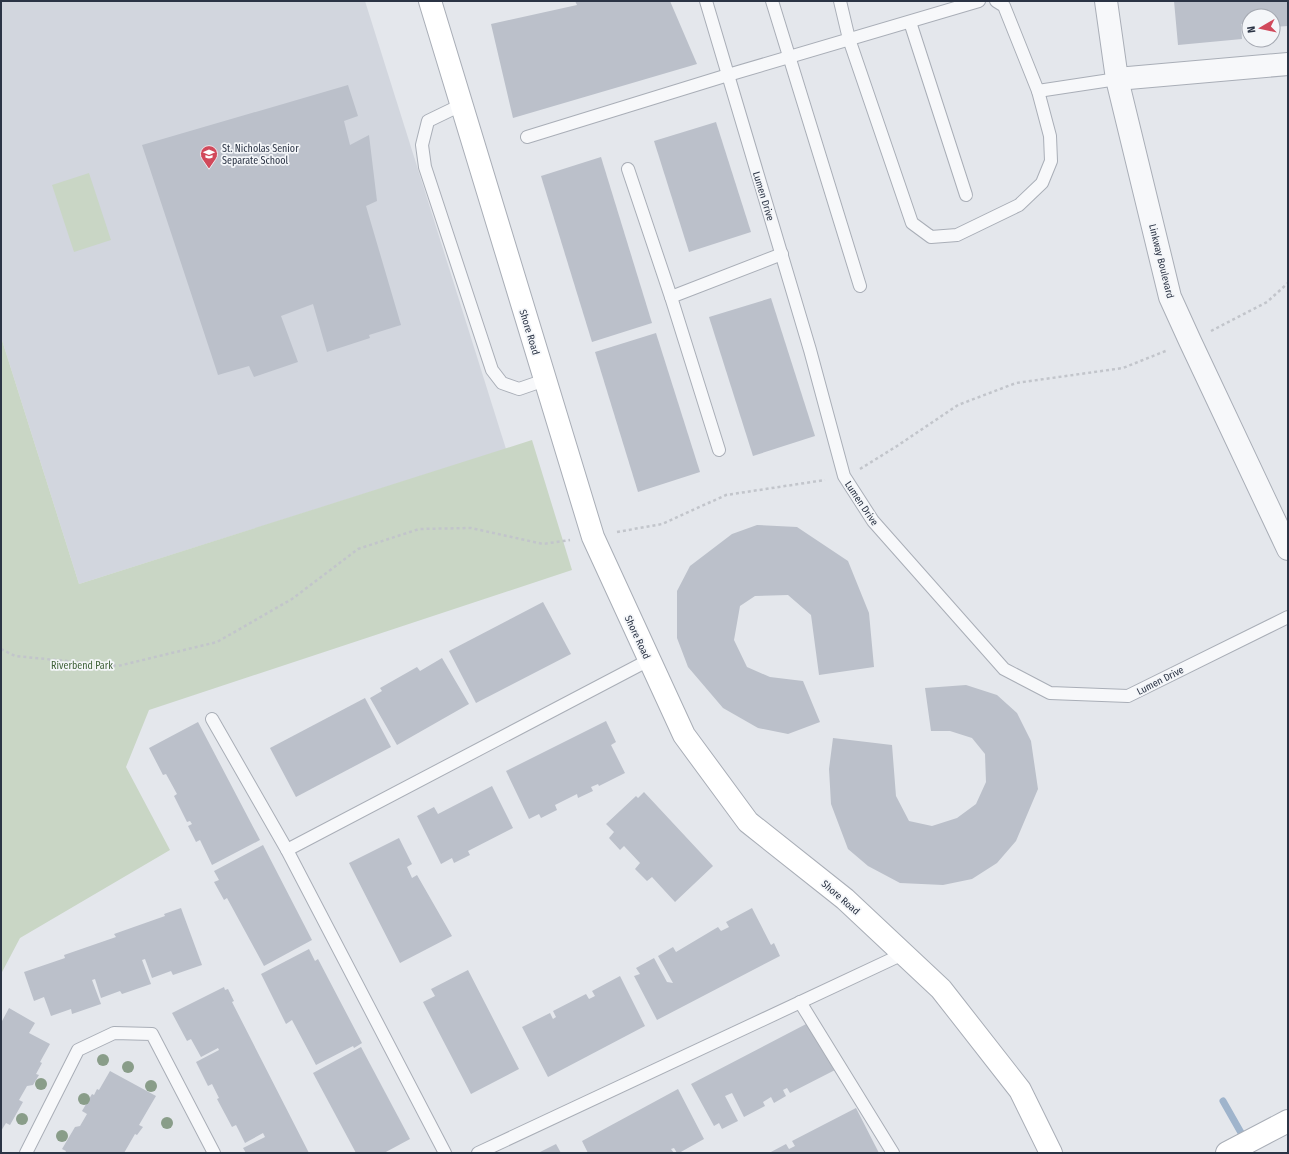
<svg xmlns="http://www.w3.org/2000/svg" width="1289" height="1154" font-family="'Fira Sans Condensed',sans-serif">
	<rect width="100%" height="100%" fill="#e4e7ec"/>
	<path fill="#d2d6de" d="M1,1H365L506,449L79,584L1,337Z"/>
	<g fill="#c9d6c5">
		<path d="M89,173L111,240L74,252L52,185Z"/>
		<path d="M1,337L79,584L532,440L572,570L149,710L126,767L170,850L20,938L1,974Z"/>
	</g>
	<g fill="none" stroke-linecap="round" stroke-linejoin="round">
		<path stroke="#9fb4cc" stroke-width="7" d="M1223,1101L1248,1145L1251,1153"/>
	</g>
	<g fill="#bbc0ca">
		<path d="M575,1H670L697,64L513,118L491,24L577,5Z"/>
		<path d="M1174,1H1288V26L1273,27V16H1249V23L1241,24L1242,39L1178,45Z"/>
		<path d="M348,85L358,116L344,121L350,145L369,135L377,201L366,206L401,325L369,335L370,338L327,352L313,304L281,316L298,362L254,377L249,366L218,375L142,145Z"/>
		<path d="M716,122L751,232L689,252L654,141Z"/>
		<path d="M601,157L652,323L592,342L541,176Z"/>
		<path d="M771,298L815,436L753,456L709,317Z"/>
		<path d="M656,333L700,472L638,492L595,352Z"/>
		<path d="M757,525L797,527L848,561L869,613L874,667L819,675L811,615L788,595L755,596L740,606L734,640L747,667L770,677L803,681L820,722L788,734L758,728L723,708L688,667L677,638V591L690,566L732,534Z"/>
		<path d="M543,602L571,654L476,703L449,651Z"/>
		<path d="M442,658L469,704L397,745L370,698L382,691L380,688L417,667L420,671Z"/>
		<path d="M966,685L997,695L1017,713L1031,741L1038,789L1016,841L997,863L972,879L943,885L900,883L868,866L848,849L831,804L829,769L833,738L892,745L896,796L909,821L932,826L957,818L976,804L986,782L985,754L972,738L950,731H931L925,688Z"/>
		<path d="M365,698L391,747L296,797L270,748Z"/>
		<path d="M606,721L616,742L611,745L625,773L599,786L598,784L591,787L593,791L578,798L577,794L555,805L557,810L541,818L539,814L529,819L506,771Z"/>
		<path d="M198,722L260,840L212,865L200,840L196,842L188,826L192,824L190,821L187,822L174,796L177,794L166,774L163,775L149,748Z"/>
		<path d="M492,786L513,828L468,851L470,855L454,863L452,858L441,864L417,816L434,807L438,814Z"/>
		<path d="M644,792L713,866L675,902L652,877L647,881L635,869L640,863L624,846L620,850L609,838L614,832L606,824L636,796L638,798Z"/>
		<path d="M399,838L412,864L407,867L412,878L417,875L452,936L400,963L349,863Z"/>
		<path d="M263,845L312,940L264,966L227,898L224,900L214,882L219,880L214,871Z"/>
		<path d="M181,908L202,965L173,975L171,971L152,978L145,959L142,960L151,984L122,994L120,991L101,998L95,979L92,980L101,1004L72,1014L71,1009L51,1016L44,997L34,1001L24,972L65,958L64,955L116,937L114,934L165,916L164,914Z"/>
		<path d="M752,908L771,945L774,943L780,956L657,1020L634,976L640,974L636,968L654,958L667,982L673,983L658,956L673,947L676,952L718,927L721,931L729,927L726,922Z"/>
		<path d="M309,949L315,961L318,959L362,1043L354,1048L353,1046L316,1065L292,1020L286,1024L261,974Z"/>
		<path d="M468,970L519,1069L471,1094L423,1002L435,996L431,989Z"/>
		<path d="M620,976L645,1026L548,1077L522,1027L550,1013L553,1019L556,1017L553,1011L586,994L589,999L595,996L592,991Z"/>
		<path d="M224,987L225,990L228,989L234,1001L232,1002L309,1153H246L243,1148L265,1137L263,1133L245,1143L236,1125L232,1127L217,1099L219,1098L212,1084L208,1086L196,1062L219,1050L218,1048L201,1057L191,1039L187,1041L172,1013Z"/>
		<path d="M9,1008L35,1023L29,1033L50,1044L40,1062L42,1063L36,1074L39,1075L33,1085L27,1086L19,1100L23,1102L10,1125L6,1123L1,1131V1023Z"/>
		<path d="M810,1022L835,1070L790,1093L787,1088L783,1090L786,1096L774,1103L771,1097L763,1102L765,1106L744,1117L732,1093L725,1096L738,1121L722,1129L719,1123L714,1126L691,1084Z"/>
		<path d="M361,1047L410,1139L384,1153H356L313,1073Z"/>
		<path d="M110,1071L156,1096L139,1125L143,1127L137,1135L135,1134L124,1153H65L66,1151L62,1149L75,1127L80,1126L87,1114L82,1111L92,1094L94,1095L97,1089L99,1090Z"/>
		<path d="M678,1089L704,1139L679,1153H677L674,1148L671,1149L674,1153H588L582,1141Z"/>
		<path d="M856,1108L879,1153H769L786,1144L789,1149L795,1146L792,1141Z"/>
		<path d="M556,1144L561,1153H538Z"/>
	</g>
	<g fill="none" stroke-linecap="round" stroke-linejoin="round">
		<g stroke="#a9aeb7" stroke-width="14">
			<g id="lane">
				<path d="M706,1L810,350L844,476L873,521L1004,669L1050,693L1128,696L1288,617"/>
				<path d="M772,1L860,286"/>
				<path d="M840,1L849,39L912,223L931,237L957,235L1019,205L1042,183L1051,161L1050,136L1038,91L1004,6L996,1"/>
				<path d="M910,22L966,195"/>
				<path d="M1038,91L1117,79"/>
				<path d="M461,105L428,121L422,145L425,167L492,370L502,383L519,389L545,380"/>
				<path d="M527,137L728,75L979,1"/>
				<path d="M628,169L671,297"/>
				<path d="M719,450L671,297L782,254"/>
				<path d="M212,719L287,850L445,1153"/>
				<path d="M287,850L649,660"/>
				<path d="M800,1002L893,1153"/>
				<path d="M26,1153L78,1050L114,1033L152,1034L214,1153"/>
				<path d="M478,1153L903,954"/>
			</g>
		</g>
		<g stroke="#a9aeb7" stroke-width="24">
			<g id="street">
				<path d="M1106,1L1117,79L1170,297L1190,341L1288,549"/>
				<path d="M1117,79L1288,64"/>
			</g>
		</g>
		<g stroke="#a9aeb7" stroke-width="24">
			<g id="secondary">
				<path d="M430,1L593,537L684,735L748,822L845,899L941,989L1020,1090L1051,1153"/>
				<path d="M1227,1153L1288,1121"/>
			</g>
		</g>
		<g stroke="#c2c5cb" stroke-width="2.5" stroke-dasharray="3 3" stroke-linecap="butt">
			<path d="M1211,331L1267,302L1288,283"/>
			<path d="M860,469L897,446L958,405L1016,383L1123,368L1168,350"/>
			<path d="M617,532L662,524L726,495L825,480"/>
			<path d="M1,649L15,656L118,666L217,642L292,599L358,549L419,529L471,528L543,544L570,540"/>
		</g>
		<use href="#lane" stroke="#f7f8fa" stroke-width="12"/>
		<use href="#street" stroke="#f7f8fa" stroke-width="22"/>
		<use href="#secondary" stroke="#fff" stroke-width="22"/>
	</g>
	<g fill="#899d89">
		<circle cx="103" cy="1060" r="6"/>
		<circle cx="128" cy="1067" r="6"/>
		<circle cx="41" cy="1084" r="6"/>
		<circle cx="151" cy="1086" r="6"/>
		<circle cx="84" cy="1099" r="6"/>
		<circle cx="22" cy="1119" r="6"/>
		<circle cx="167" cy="1123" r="6"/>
		<circle cx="62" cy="1136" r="6"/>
	</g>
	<defs>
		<g id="school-pin" transform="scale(0.9)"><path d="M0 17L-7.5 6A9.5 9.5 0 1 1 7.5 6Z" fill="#d1495b" stroke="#f4f6f9"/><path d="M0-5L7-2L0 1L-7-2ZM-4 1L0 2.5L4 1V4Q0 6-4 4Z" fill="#fff"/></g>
	</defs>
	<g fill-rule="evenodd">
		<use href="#school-pin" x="209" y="154"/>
	</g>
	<g text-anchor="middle" stroke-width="3.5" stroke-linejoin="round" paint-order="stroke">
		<g font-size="10" fill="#2b3445" stroke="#f4f6f9" text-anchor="start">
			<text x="222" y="152">St. Nicholas Senior<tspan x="222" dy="12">Separate School</tspan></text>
		</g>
		<g font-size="10" fill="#2b3445" stroke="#f4f6f9">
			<text transform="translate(764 196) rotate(73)" y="4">Lumen Drive</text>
			<text transform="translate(1162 261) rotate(76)" y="4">Linkway Boulevard</text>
			<text transform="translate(530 332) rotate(73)" y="4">Shore Road</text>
			<text transform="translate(862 503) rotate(56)" y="4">Lumen Drive</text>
			<text transform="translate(638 637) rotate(65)" y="4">Shore Road</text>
			<text transform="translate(1160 680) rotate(-27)" y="4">Lumen Drive</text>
			<text transform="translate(841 897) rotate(41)" y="4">Shore Road</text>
		</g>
		<g font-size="10" fill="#3f6138" stroke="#f4f6f9">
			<text x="82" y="669">Riverbend Park</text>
		</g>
	</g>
	<rect width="1289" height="1154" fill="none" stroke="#2b3445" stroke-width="4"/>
	<g transform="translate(1261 28) rotate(261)"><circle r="19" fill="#f4f6f9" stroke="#a4a8b1"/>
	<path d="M0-3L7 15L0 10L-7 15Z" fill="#d1495b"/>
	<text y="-6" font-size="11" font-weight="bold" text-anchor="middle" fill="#2b3445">N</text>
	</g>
</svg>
